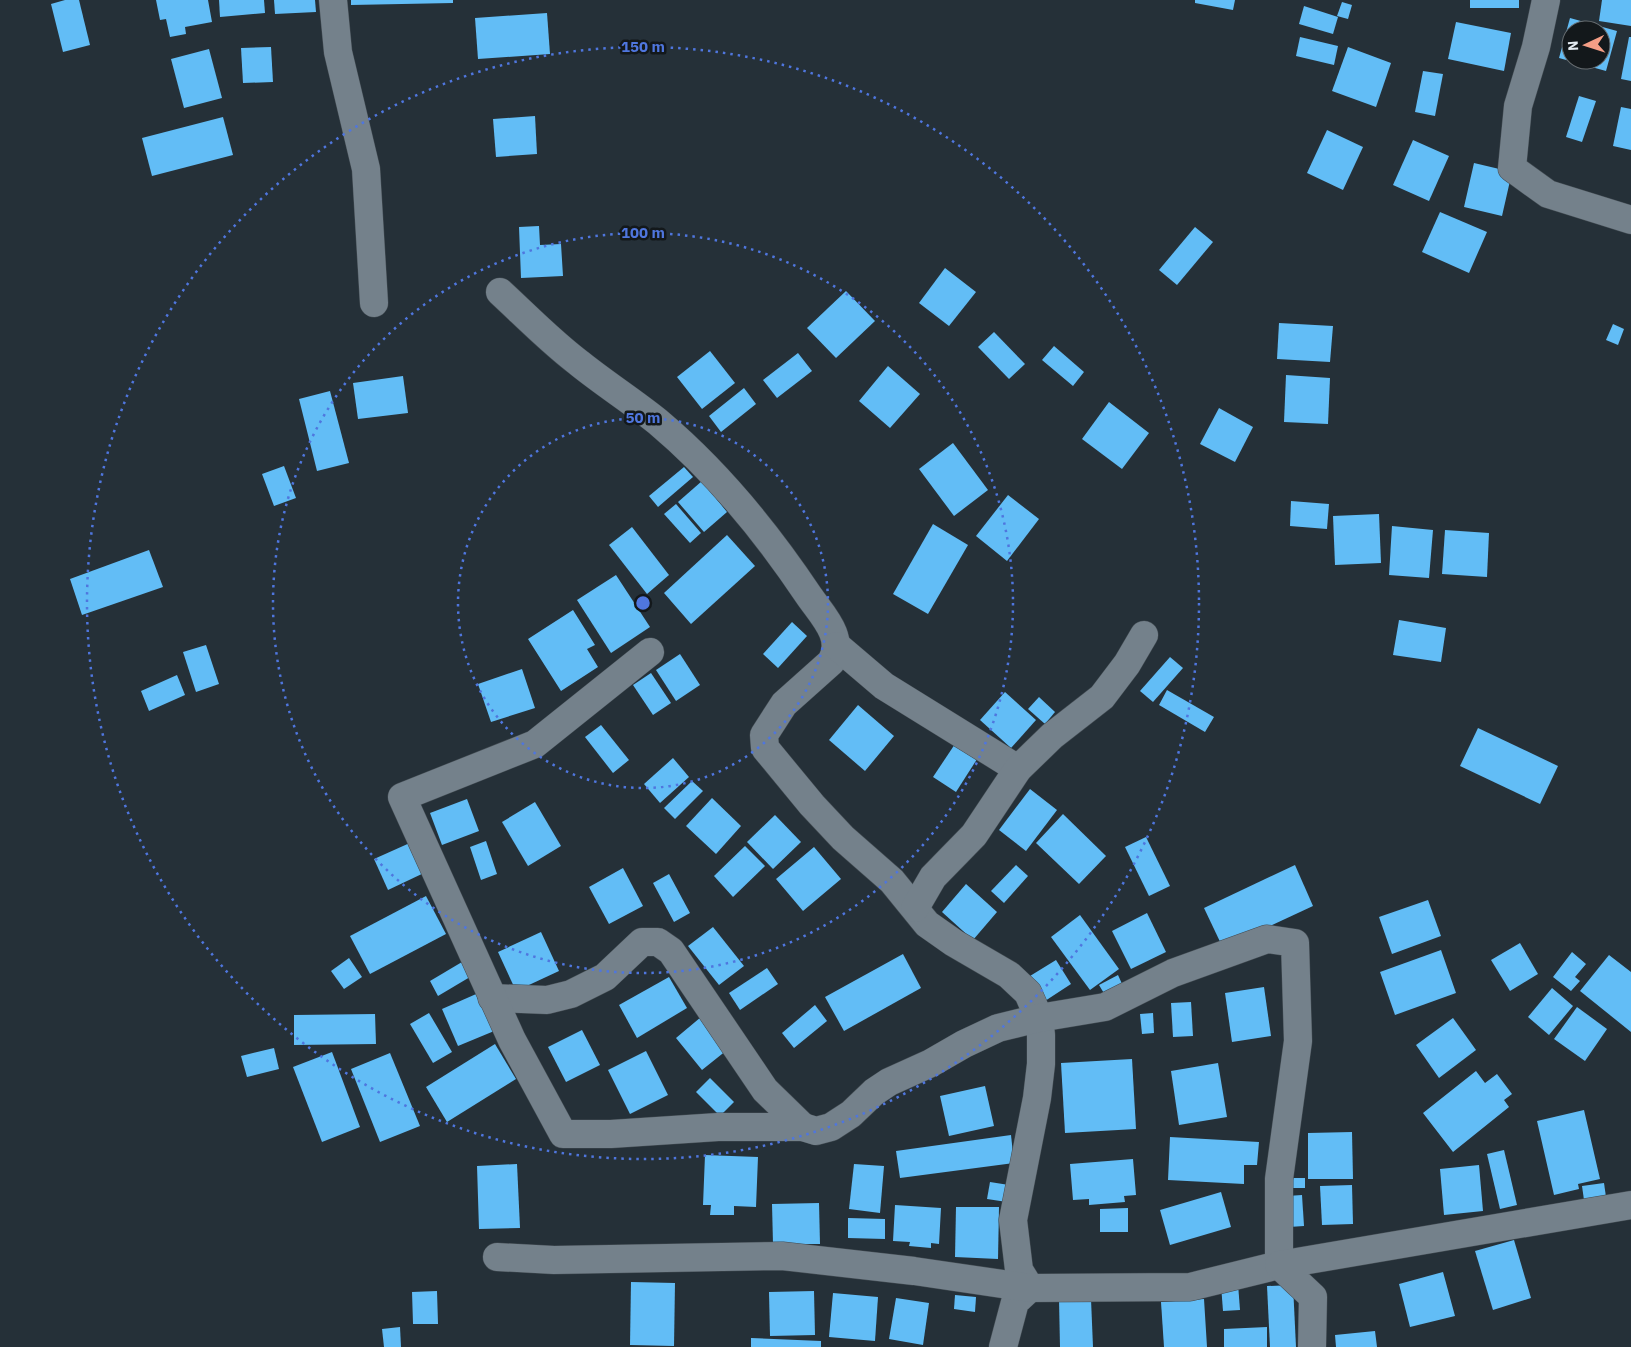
<svg xmlns="http://www.w3.org/2000/svg" width="1631" height="1347" font-family="'IBM Plex Sans',sans-serif">
	<rect width="100%" height="100%" fill="#253038"/>
	<g fill="#62bdf6" fill-rule="evenodd">
		<path d="M65,0H79L90,45L63,52L51,4Z"/>
		<path d="M156,0H208L212,22L185,27L186,34L170,37L166,19L160,20Z"/>
		<path d="M219,0H264L265,13L220,17Z"/>
		<path d="M274,0H315L316,12L275,14Z"/>
		<path d="M351,0H453V3L351,5Z"/>
		<path d="M1195,0H1235L1233,10L1195,3Z"/>
		<rect x="1470" y="0" width="49" height="8"/>
		<path d="M1602,0H1631V26L1599,21Z"/>
		<path d="M1342,2L1352,5L1348,19L1337,16Z"/>
		<path d="M1304,6L1338,17L1333,34L1299,24Z"/>
		<path d="M547,13L550,54L478,59L475,18Z"/>
		<path d="M1570,18L1617,31L1606,71L1559,58ZM1571,30H1601V60H1571Z"/>
		<path d="M1456,22L1511,33L1504,71L1448,59Z"/>
		<path d="M1300,37L1338,46L1334,65L1296,56Z"/>
		<path d="M1629,37H1631V81L1621,79Z"/>
		<path d="M271,47L273,82L243,83L241,48Z"/>
		<path d="M1348,47L1391,63L1376,107L1332,91Z"/>
		<path d="M209,49L222,98L184,108L171,59Z"/>
		<path d="M1423,71L1443,74L1435,116L1415,112Z"/>
		<path d="M1579,96L1596,101L1582,142L1566,137Z"/>
		<path d="M1621,107L1631,109V150L1613,146Z"/>
		<path d="M535,116L537,154L496,157L493,119Z"/>
		<path d="M223,117L233,155L152,176L142,138Z"/>
		<path d="M1327,130L1363,147L1343,190L1307,173Z"/>
		<path d="M1413,140L1449,156L1429,201L1393,185Z"/>
		<path d="M1474,163L1512,172L1502,216L1464,207Z"/>
		<path d="M1440,212L1487,232L1469,273L1422,252Z"/>
		<path d="M539,226L540,245L561,244L563,276L521,278L519,227Z"/>
		<path d="M1195,227L1213,242L1177,285L1159,270Z"/>
		<path d="M945,268L976,292L949,326L919,303Z"/>
		<path d="M846,291L875,321L836,358L807,328Z"/>
		<path d="M1279,323L1333,326L1330,362L1277,359Z"/>
		<path d="M1613,324L1624,329L1618,345L1606,340Z"/>
		<path d="M994,332L1025,364L1009,379L978,347Z"/>
		<path d="M1054,346L1084,372L1073,386L1042,360Z"/>
		<path d="M710,351L735,383L702,409L677,377Z"/>
		<path d="M798,353L812,371L777,398L763,380Z"/>
		<path d="M888,366L920,394L890,428L859,401Z"/>
		<path d="M1286,375L1330,378L1328,424L1284,422Z"/>
		<path d="M403,376L408,413L358,419L353,383Z"/>
		<path d="M744,388L756,404L721,432L709,416Z"/>
		<path d="M330,391L349,463L317,471L299,399Z"/>
		<path d="M1109,402L1149,433L1122,469L1082,439Z"/>
		<path d="M1219,408L1253,427L1235,462L1200,444Z"/>
		<path d="M953,443L988,490L954,516L919,469Z"/>
		<path d="M284,466L296,498L274,506L262,474Z"/>
		<path d="M684,467L693,477L658,507L649,496Z"/>
		<path d="M702,481L727,512L704,532L678,502Z"/>
		<path d="M1008,495L1039,519L1007,561L976,536Z"/>
		<path d="M1291,501L1329,504L1327,529L1290,526Z"/>
		<path d="M676,504L701,533L690,543L664,514Z"/>
		<path d="M1379,514L1381,563L1335,565L1333,516Z"/>
		<path d="M933,524L968,545L928,614L893,594Z"/>
		<path d="M1392,526L1433,530L1429,578L1389,575Z"/>
		<path d="M632,527L669,575L647,594L609,545Z"/>
		<path d="M1445,530L1489,533L1487,577L1442,574Z"/>
		<path d="M727,535L755,566L691,624L664,593Z"/>
		<path d="M149,550L163,587L82,615L70,579Z"/>
		<path d="M616,575L650,627L611,653L577,600Z"/>
		<path d="M573,610L595,645L587,649L598,667L561,691L528,639Z"/>
		<path d="M1399,620L1446,628L1441,662L1393,655Z"/>
		<path d="M792,622L807,636L778,668L763,654Z"/>
		<path d="M206,645L219,684L196,692L183,652Z"/>
		<path d="M680,654L700,685L676,701L656,670Z"/>
		<path d="M1170,657L1183,668L1153,702L1140,691Z"/>
		<path d="M522,669L535,708L491,722L478,684Z"/>
		<path d="M651,673L671,703L653,715L633,685Z"/>
		<path d="M177,675L185,695L149,711L141,691Z"/>
		<path d="M1167,690L1214,717L1205,732L1159,705Z"/>
		<path d="M1005,692L1036,720L1011,748L980,720Z"/>
		<path d="M1039,697L1055,712L1045,724L1028,709Z"/>
		<path d="M858,705L894,736L865,771L829,740Z"/>
		<path d="M601,725L629,760L613,773L585,737Z"/>
		<path d="M1478,728L1558,766L1540,804L1460,766Z"/>
		<path d="M957,741L979,756L956,792L933,777Z"/>
		<path d="M673,758L689,777L660,803L644,784Z"/>
		<path d="M692,781L703,791L675,819L664,808Z"/>
		<path d="M1030,789L1057,810L1026,851L999,830Z"/>
		<path d="M712,798L741,826L716,854L686,826Z"/>
		<path d="M467,799L479,831L442,845L430,813Z"/>
		<path d="M535,802L561,846L528,866L502,822Z"/>
		<path d="M1063,814L1106,856L1079,884L1036,843Z"/>
		<path d="M775,815L801,842L773,869L747,842Z"/>
		<path d="M1146,837L1170,886L1149,896L1125,847Z"/>
		<path d="M486,841L497,874L481,880L470,847Z"/>
		<path d="M412,842L426,872L388,890L374,859Z"/>
		<path d="M745,846L765,866L733,897L714,876Z"/>
		<path d="M814,847L841,879L803,911L776,879Z"/>
		<path d="M1016,865L1028,876L1004,903L991,891Z"/>
		<path d="M1295,865L1313,906L1223,948L1204,908Z"/>
		<path d="M623,868L643,906L609,924L589,887Z"/>
		<path d="M669,874L690,913L674,922L653,883Z"/>
		<path d="M966,884L997,912L973,940L942,912Z"/>
		<path d="M426,896L446,934L370,974L350,936Z"/>
		<path d="M1428,900L1441,936L1392,954L1379,917Z"/>
		<path d="M1147,913L1166,952L1131,969L1112,931Z"/>
		<path d="M1080,915L1119,969L1090,990L1051,937Z"/>
		<path d="M713,927L744,966L719,985L688,946Z"/>
		<path d="M541,932L559,971L516,991L498,952Z"/>
		<path d="M1520,943L1538,974L1510,991L1491,960Z"/>
		<path d="M1441,950L1456,993L1395,1015L1380,972Z"/>
		<path d="M1572,952L1586,964L1575,977L1580,981L1571,991L1553,977Z"/>
		<path d="M903,954L921,988L844,1031L825,997Z"/>
		<path d="M1609,955L1631,972V1032L1580,991Z"/>
		<path d="M349,958L362,977L344,989L331,971Z"/>
		<path d="M1056,960L1071,984L1045,1001L1030,976Z"/>
		<path d="M462,962L470,977L438,996L430,981Z"/>
		<path d="M767,968L778,984L740,1010L729,993Z"/>
		<path d="M1118,975L1123,986L1105,995L1099,985Z"/>
		<path d="M669,977L687,1008L637,1038L619,1005Z"/>
		<path d="M1264,987L1271,1036L1232,1042L1225,993Z"/>
		<path d="M1552,988L1573,1006L1549,1035L1528,1017Z"/>
		<path d="M483,991L499,1029L458,1046L442,1009Z"/>
		<path d="M1191,1002L1193,1036L1173,1037L1171,1003Z"/>
		<path d="M815,1005L827,1021L794,1048L782,1033Z"/>
		<path d="M1577,1007L1607,1029L1585,1061L1554,1039Z"/>
		<path d="M429,1013L452,1052L433,1063L410,1024Z"/>
		<path d="M1153,1013L1154,1033L1142,1034L1140,1014Z"/>
		<path d="M375,1014L376,1044L294,1045V1015Z"/>
		<path d="M701,1017L727,1050L702,1070L676,1038Z"/>
		<path d="M1453,1018L1476,1050L1439,1078L1416,1045Z"/>
		<path d="M582,1030L600,1065L566,1082L548,1047Z"/>
		<path d="M495,1044L516,1079L447,1122L426,1087Z"/>
		<path d="M274,1048L279,1069L247,1077L241,1056Z"/>
		<path d="M646,1051L668,1095L630,1114L608,1070Z"/>
		<path d="M332,1052L360,1127L322,1142L293,1067Z"/>
		<path d="M390,1053L420,1126L380,1142L351,1069Z"/>
		<path d="M1132,1059L1136,1129L1065,1133L1061,1063Z"/>
		<path d="M1218,1063L1227,1117L1179,1125L1171,1071Z"/>
		<path d="M1476,1071L1485,1083L1497,1074L1512,1094L1504,1100L1509,1107L1453,1152L1423,1113Z"/>
		<path d="M710,1078L734,1102L720,1116L696,1092Z"/>
		<path d="M985,1086L994,1126L949,1136L940,1096Z"/>
		<path d="M1584,1110L1600,1179L1578,1184L1579,1189L1554,1195L1537,1121Z"/>
		<path d="M1352,1132L1353,1179H1308V1133Z"/>
		<path d="M1011,1135L1014,1163L900,1178L896,1151Z"/>
		<path d="M1170,1137L1259,1142L1257,1165H1244V1184L1168,1180Z"/>
		<path d="M1504,1150L1517,1205L1500,1209L1487,1154Z"/>
		<path d="M705,1155L758,1157L756,1207L734,1206V1215H710L711,1205H703Z"/>
		<path d="M1133,1159L1136,1195L1124,1196L1125,1202L1089,1205V1199L1073,1200L1070,1164Z"/>
		<path d="M517,1164L520,1228L479,1229L477,1166Z"/>
		<path d="M854,1164L884,1166L880,1213L849,1209Z"/>
		<path d="M1479,1165L1483,1211L1444,1215L1440,1169Z"/>
		<path d="M1290,1178H1305V1188H1289Z"/>
		<path d="M990,1182L1009,1185L1007,1202L987,1199Z"/>
		<path d="M1604,1183L1607,1204L1585,1207L1582,1186Z"/>
		<path d="M1352,1185L1353,1224L1322,1225L1320,1186Z"/>
		<path d="M1221,1192L1231,1227L1170,1245L1160,1210Z"/>
		<path d="M1302,1195L1304,1226L1289,1227L1287,1196Z"/>
		<path d="M819,1203L820,1244H773L772,1204Z"/>
		<path d="M895,1205L941,1208L939,1244L931,1243V1248L909,1246L910,1242L893,1241Z"/>
		<path d="M956,1207H999L998,1259L955,1257Z"/>
		<path d="M1128,1208V1232H1100V1209Z"/>
		<path d="M848,1218L885,1219V1239L848,1238Z"/>
		<path d="M1514,1240L1531,1298L1493,1310L1475,1251Z"/>
		<path d="M1443,1272L1455,1316L1410,1327L1399,1284Z"/>
		<path d="M631,1282L675,1283L674,1346L630,1345Z"/>
		<path d="M1238,1284L1240,1310L1223,1311L1221,1285Z"/>
		<path d="M1293,1285L1296,1347H1270L1267,1286Z"/>
		<path d="M437,1291L438,1324H413L412,1292Z"/>
		<path d="M814,1291L815,1335L770,1336L769,1292Z"/>
		<path d="M833,1293L878,1297L875,1341L829,1337Z"/>
		<path d="M955,1295L976,1297L975,1312L954,1309Z"/>
		<path d="M896,1298L929,1303L923,1345L889,1339Z"/>
		<path d="M1059,1299H1091L1093,1347H1060Z"/>
		<path d="M1204,1299L1207,1347H1164L1161,1302Z"/>
		<path d="M400,1327L401,1347H384L382,1329Z"/>
		<path d="M1267,1327V1347H1224V1329Z"/>
		<path d="M1375,1331L1377,1347H1336L1335,1335Z"/>
		<path d="M751,1338L821,1341V1347H751Z"/>
	</g>
	<g fill="none" stroke-linecap="round" stroke-linejoin="round">
		<g stroke="#424b52" stroke-width="29">
			<g id="minor">
				<path d="M333,0L338,52L366,169L374,303"/>
				<path d="M1546,0L1536,47L1518,106L1512,168L1548,194L1631,220"/>
				<path d="M500,292C526,316 551,342 579,363C605,384 632,401 658,422C715,470 767,533 809,596C822,615 846,638 831,662L784,704L764,735L765,748L812,805L843,838L892,881L927,924L954,943L1009,975L1028,993L1039,1018L1041,1035V1064L1037,1098L1013,1220L1019,1270L1030,1288L1015,1302L1003,1347"/>
				<path d="M837,646L884,686L1018,769"/>
				<path d="M915,908L933,877L974,835L1018,769L1052,736L1102,697L1127,664L1144,635"/>
				<path d="M492,998L547,1000L571,994L605,977L642,942H658L671,951L765,1090L803,1127"/>
				<path d="M497,1257L554,1260L782,1256L914,1271L1030,1288L1190,1287L1279,1265V1179L1298,1041L1295,943L1267,939L1173,973L1105,1007L1039,1018L998,1028L964,1044L931,1063L889,1082L874,1092L851,1114L831,1127L816,1131L803,1127H718L611,1134H563L512,1040L402,797L535,744L650,652"/>
				<path d="M1312,1347L1313,1297L1279,1265L1631,1205"/>
			</g>
		</g>
		<use href="#minor" stroke="#74818b" stroke-width="28"/>
	</g>
	<g fill="none" stroke="#4f76de" stroke-width="2.5" stroke-dasharray="2.5 5">
		<circle cx="643" cy="603" r="185"/>
		<circle cx="643" cy="603" r="370"/>
		<circle cx="643" cy="603" r="556"/>
	</g>
	<circle cx="643" cy="603" r="8" fill="#4f76de" stroke="#13181b" stroke-width="2.5"/>
	<g font-size="15" text-anchor="middle" font-weight="bold" fill="#4f76de" stroke="#13181b" stroke-width="5" stroke-linejoin="round" paint-order="stroke">
		<text x="643" y="52">150 m</text>
		<text x="643" y="238">100 m</text>
		<text x="643" y="423">50 m</text>
	</g>
	<g transform="translate(1586 45) rotate(266)"><circle r="24" fill="#13181b" stroke="#676d71"/>
	<path d="M0-4L9 19L0 12L-9 19Z" fill="#f49e86"/>
	<text y="-8" font-size="14" font-weight="bold" text-anchor="middle" fill="#e5ecf2">N</text>
	</g>
</svg>
